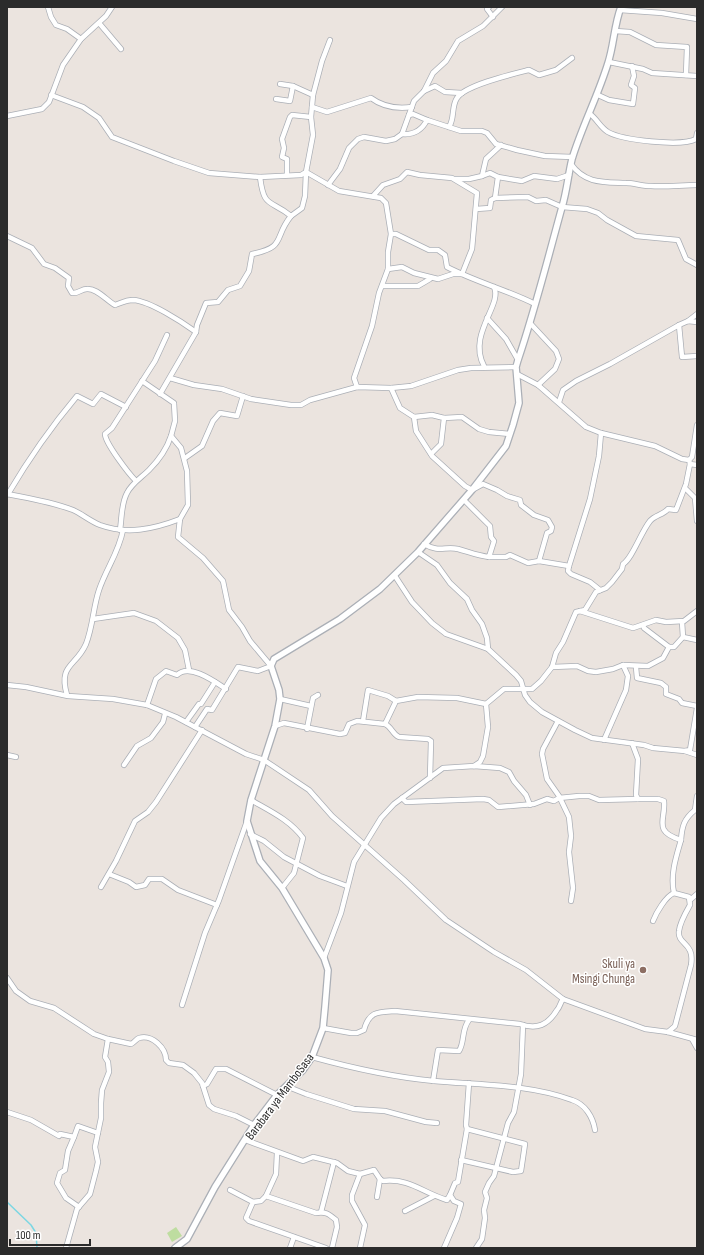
<svg xmlns="http://www.w3.org/2000/svg" width="704" height="1255" font-family="'Sofia Sans Condensed',sans-serif">
	<rect width="100%" height="100%" fill="#ebe4df"/>
	<path fill="#bedda0" d="M176,1227L182,1236L172,1242L167,1233Z"/>
	<g fill="none" stroke-linecap="round" stroke-linejoin="round">
		<path stroke="#7cd7e3" stroke-width="1.5" d="M7,1202L31,1225L36,1233L37,1248"/>
		<g stroke="#abafb6" stroke-width="6">
			<g id="minor">
				<path d="M48,7L51,17L56,25L67,29L81,39"/>
				<path d="M489,7L487,9L493,17"/>
				<path d="M620,10L662,13L697,19"/>
				<path d="M99,23L121,49"/>
				<path d="M615,31L630,32L656,45L687,47L686,75"/>
				<path d="M609,62L643,69L652,73L697,76"/>
				<path d="M280,84L293,86L313,95"/>
				<path d="M424,91L435,86L445,92L462,93"/>
				<path d="M51,95L83,107L99,118L112,137L174,161L209,173L260,177L301,175L306,172L339,191L381,198L386,203L391,234L388,252V269L379,293L372,326L354,378L357,387"/>
				<path d="M598,95L609,100L633,104L635,88L631,85L634,76L632,66"/>
				<path d="M276,99L290,101L293,86"/>
				<path d="M312,107L327,112L371,98C383,107 397,109 412,107"/>
				<path d="M590,114C597,119 600,127 608,132C622,140 681,147 696,139L697,133"/>
				<path d="M409,115L413,114L427,120L461,131H482L487,133L496,144L517,150L545,156L573,157"/>
				<path d="M7,116L42,109L49,102L63,65L81,39L106,16L112,7"/>
				<path d="M449,127C455,118 451,107 457,98C465,85 513,74 529,70L539,75L556,70L572,58"/>
				<path d="M402,134C413,135 422,130 427,120"/>
				<path d="M571,164C585,184 604,182 626,183C634,183 642,186 651,186C666,187 682,185 697,185"/>
				<path d="M287,175V159L282,157L284,148L282,139L290,117L292,115L311,117"/>
				<path d="M260,177C264,209 270,199 291,216L302,208L305,196L306,172L313,135L311,117L313,95L322,61L330,40"/>
				<path d="M498,177L522,181L534,176L557,179L569,175"/>
				<path d="M455,179H469L482,176L486,159L501,145"/>
				<path d="M328,185L340,169L349,148L358,139L364,137L386,141L395,139L402,134L414,101L424,91L433,73L446,61L458,41L483,26L502,7"/>
				<path d="M373,196L383,185L400,179L407,172L420,175L452,178L477,193L472,249L462,274H453L438,279L414,273L402,267L388,269"/>
				<path d="M495,198L528,197L536,201L546,200L562,207L587,209L598,213L607,220L636,236L678,240L686,259L697,265"/>
				<path d="M476,209L490,208L491,200L495,198L498,177L490,173L482,176"/>
				<path d="M391,234H396L429,250H438L445,255L447,267C476,282 507,290 535,304"/>
				<path d="M7,236L32,248L44,264L55,268L69,278L68,286L72,293C78,294 81,289 87,289C97,288 107,301 115,305C121,303 126,300 133,300C150,301 182,322 196,332L160,394"/>
				<path d="M382,286H418L430,279"/>
				<path d="M487,318L506,339L518,360"/>
				<path d="M688,321L697,314"/>
				<path d="M530,323L556,351L559,359L555,369L538,385"/>
				<path d="M679,325L682,357L697,356"/>
				<path d="M196,332L197,325L206,303L218,302L228,290L240,286L249,271L252,254C287,247 273,238 291,216"/>
				<path d="M484,366C467,334 503,305 494,287"/>
				<path d="M517,374L538,385L586,427L601,433L655,446L682,459L689,460L690,464L697,465"/>
				<path d="M170,378L194,385L222,389L251,399L291,405H301L310,400L357,387L391,388L411,386L458,370L471,368L516,367"/>
				<path d="M142,381L174,403L175,421L171,436L181,448L187,471L188,505L180,519L178,537L203,558L223,581L229,610L242,627L250,641L271,666L258,671L238,667L212,710L207,709L195,727"/>
				<path d="M391,388L400,408L414,417L416,431L432,456L465,486L472,490L483,484L497,490L507,496L520,500L521,505L534,515L548,520L552,527L551,531L547,533L539,561"/>
				<path d="M559,402L563,390L576,381L610,364L679,325L688,321L697,322"/>
				<path d="M414,417L432,415L444,418L441,444L431,454"/>
				<path d="M444,418L462,417L479,429L489,432L510,434"/>
				<path d="M185,458L202,446L213,421L220,413L237,416L243,396"/>
				<path d="M689,460L692,457L697,425"/>
				<path d="M136,481C129,474 105,443 105,434L112,428L155,361L167,335"/>
				<path d="M685,488L695,498L697,521"/>
				<path d="M7,494C29,498 52,502 73,510C82,514 90,521 100,525C127,535 154,529 180,519"/>
				<path d="M8,494C28,460 51,427 77,396L93,404L101,394L126,407"/>
				<path d="M120,530C122,517 121,504 127,493C132,483 141,478 149,470C158,461 167,448 171,436"/>
				<path d="M424,544C439,553 445,546 458,549C469,552 478,556 489,557L494,541L491,537L490,526L464,500"/>
				<path d="M418,552L437,565L450,583L467,599L472,610L482,624L487,638L488,649L516,675L521,681L525,695L530,702L542,712L575,730L592,738L644,745L653,748L685,751L697,755"/>
				<path d="M489,557H506L510,555L528,563L539,561L569,566L590,499L599,456L601,433"/>
				<path d="M569,566L568,571L571,574L590,582L600,590"/>
				<path d="M395,576L412,602L432,623L446,634L488,649"/>
				<path d="M580,611L633,628L656,620L666,622L684,621L697,611"/>
				<path d="M93,619L134,613L156,621L178,638L185,650L189,670"/>
				<path d="M643,625L644,628L669,647"/>
				<path d="M683,637L697,640"/>
				<path d="M552,667L577,666L588,671L596,672L613,669L623,665L648,666L663,658L669,647H674L683,637L682,622"/>
				<path d="M636,667L637,678L661,683L666,687V694L679,699L682,703L697,706"/>
				<path d="M7,685L26,687L68,696L113,699L147,705L176,717L246,754L264,760L309,790L332,816L404,880L446,920L494,952L526,970L563,999L645,1029L668,1032L697,1040"/>
				<path d="M67,695C58,664 76,667 86,644C93,626 93,608 99,590C106,569 119,552 123,530"/>
				<path d="M280,699L311,706"/>
				<path d="M147,705L156,679L166,671L177,675C189,663 214,681 226,689"/>
				<path d="M363,721L368,690L388,696L396,701"/>
				<path d="M558,721L543,749L542,754L547,779L559,796L569,817L571,836L569,852L573,888L571,901"/>
				<path d="M186,722L199,704H201L215,682"/>
				<path d="M385,724C392,727 392,734 399,737L428,739L431,741L430,778"/>
				<path d="M275,726L284,723L340,734L345,733L349,724L357,721L385,724L396,701L418,697L457,698L486,704"/>
				<path d="M307,729L313,698L318,695"/>
				<path d="M604,740L626,690L628,676L623,665"/>
				<path d="M632,743L638,759L636,795L638,799H658L664,801C666,820 652,831 681,840C676,857 670,875 674,893L689,897L690,905C686,912 680,922 679,931C677,945 695,942 691,965L675,1026L668,1032"/>
				<path d="M685,751L690,750L697,708"/>
				<path d="M7,755L16,757"/>
				<path d="M124,765L137,746L151,738L163,722L165,714"/>
				<path d="M474,766L480,762L483,756L488,727L486,704L504,689H532L541,681L552,667L556,653L563,642L576,612L585,610L596,592L606,588L612,582L622,569L623,564C632,559 641,532 650,521C655,515 663,515 668,509L676,510L686,484L690,464"/>
				<path d="M402,798L406,802L483,799L489,800L498,807L534,804L547,799L554,801L559,798L579,796H589L599,800L638,799"/>
				<path d="M251,800C270,811 290,820 303,838L294,873L282,888"/>
				<path d="M250,834L264,841L284,857L320,876L347,886"/>
				<path d="M681,840C682,826 684,819 695,810L697,796"/>
				<path d="M109,874L129,882L136,887L145,885L149,879H162L178,890L217,905"/>
				<path d="M101,887L116,861L135,821L148,812L156,802L202,730"/>
				<path d="M690,900L697,894"/>
				<path d="M653,921C656,913 666,896 674,893"/>
				<path d="M324,958L341,913L354,862L381,818L394,804L443,768L474,766L500,768L509,772L514,781L526,795L530,805"/>
				<path d="M7,978L16,991L30,1001L54,1008L94,1034L108,1039L131,1044C134,1043 136,1039 139,1038C152,1034 166,1048 166,1060L169,1063L183,1065L194,1073L202,1083L209,1105L214,1109L236,1116L254,1125"/>
				<path d="M182,1005L205,933L219,900L247,821"/>
				<path d="M323,1028L351,1033H357L364,1030C369,1011 378,1012 395,1011L520,1024C537,1030 548,1025 557,1010C560,1007 560,1003 563,999"/>
				<path d="M692,1039L697,1048"/>
				<path d="M312,1057C352,1068 392,1077 434,1081C479,1085 529,1084 572,1100C585,1104 593,1117 595,1130"/>
				<path d="M433,1081L438,1050L459,1051C465,1042 461,1030 469,1020"/>
				<path d="M203,1086L207,1084L216,1069H226L277,1095"/>
				<path d="M286,1086L306,1094L354,1109L385,1111L426,1122L437,1123"/>
				<path d="M7,1112L31,1120L59,1136L60,1134L74,1137L78,1126L98,1133"/>
				<path d="M74,1137L68,1151L65,1170L60,1173L57,1183L66,1198L79,1207"/>
				<path d="M245,1140L303,1161L313,1157L337,1163L348,1171L360,1174L374,1170L380,1179L383,1181C410,1178 423,1193 447,1200L450,1195"/>
				<path d="M461,1160L513,1172L521,1171L525,1144L467,1129"/>
				<path d="M230,1190L253,1202L246,1218L249,1221L326,1248"/>
				<path d="M266,1196L316,1213C325,1211 329,1214 336,1220L337,1227L332,1248"/>
				<path d="M377,1197L380,1179"/>
				<path d="M253,1202L261,1201L266,1196L276,1174L277,1153"/>
				<path d="M405,1211L434,1196"/>
				<path d="M321,1212L334,1162"/>
				<path d="M66,1248L77,1209L90,1194L96,1171L98,1162L95,1147L101,1118V1103L102,1090L109,1072L108,1062L105,1057L108,1039"/>
				<path d="M290,1248L294,1237"/>
				<path d="M360,1248L365,1225L352,1201V1195L360,1174"/>
				<path d="M444,1248L457,1218L461,1204L454,1201L450,1195L455,1183L458,1182L467,1129L466,1125L469,1083"/>
				<path d="M476,1248L482,1239L485,1218L484,1210L487,1198L485,1192L489,1183L494,1176L508,1123L514,1112L521,1074L523,1025"/>
			</g>
		</g>
		<g stroke="#abafb6" stroke-width="8">
			<path id="tertiary" d="M175,1248L187,1239L215,1187L254,1125L277,1095L303,1070L312,1057L323,1028L325,1007L328,970L324,958L282,888L260,861L247,821L251,800L275,726L280,699L279,690L271,666L274,659L340,619L380,589L418,552L472,490L506,446L513,425L519,403L516,367L518,360C535,310 548,258 562,207C567,191 568,175 572,159C582,126 598,96 608,63C614,45 614,25 621,7"/>
		</g>
		<use href="#minor" stroke="#fff" stroke-width="4.5"/>
		<use href="#tertiary" stroke="#fff" stroke-width="5.5"/>
	</g>
	<circle fill="#8d6e63" stroke="#fff" stroke-width="1.5" cx="643" cy="970" r="4"/>
	<g text-anchor="middle" stroke-width="3" stroke-linejoin="round" paint-order="stroke">
		<g font-size="13" fill="#785e54" stroke="#fff" text-anchor="end">
			<text x="635" y="968">Skuli ya<tspan x="635" dy="15">Msingi Chunga</tspan></text>
		</g>
		<g font-size="13" fill="#2b2b2b" stroke="#fff">
			<text transform="translate(279 1096) rotate(-53)" y="5">Barabara ya MamboSasa</text>
		</g>
	</g>
	<rect width="704" height="1255" fill="none" stroke="#2b2b2b" stroke-width="16"/>
	<path d="M10 1239v6h80v-6" fill="none" stroke="#2b2b2b" stroke-width="2"/>
	<text x="16" y="1239" font-size="12" fill="#2b2b2b" stroke="#ffffff" stroke-width="3" paint-order="stroke">100 m</text>
</svg>
